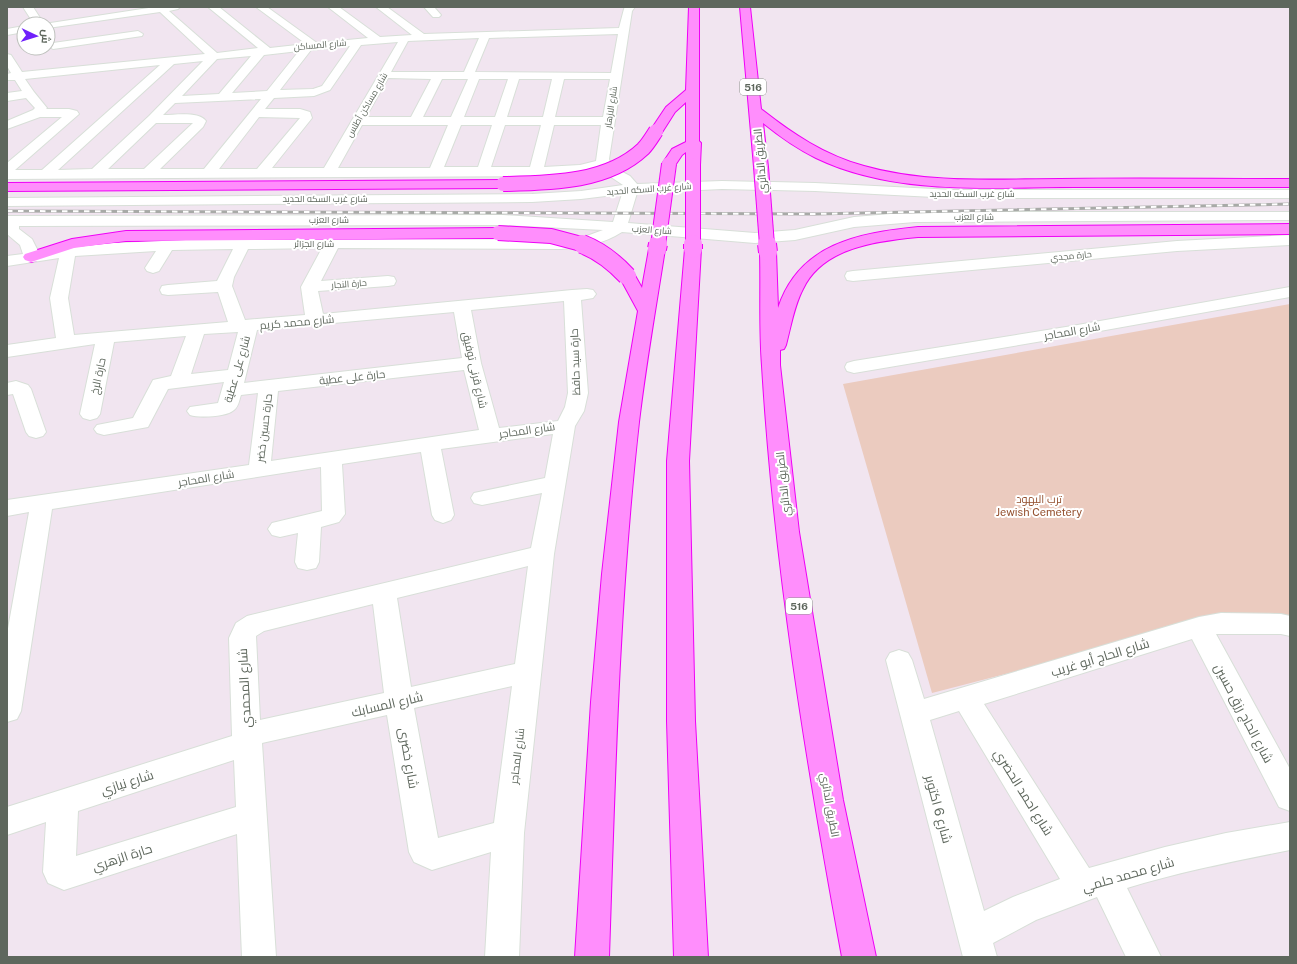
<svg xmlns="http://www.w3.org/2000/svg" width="1297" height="964" font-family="'Public Sans',Cairo,sans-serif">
	<rect width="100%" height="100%" fill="#f1e5f0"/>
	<path fill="#ebcbbf" d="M1290,304V617L1153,636L932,693L843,384Z"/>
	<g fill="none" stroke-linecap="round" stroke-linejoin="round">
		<g stroke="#d8dfd8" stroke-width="2">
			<g id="minor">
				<path d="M23,7H33L44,24L155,7H180L178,9L169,11L217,53L258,48L208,7H219L270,48L306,44L256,7H267L317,43L368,38L328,7H339L380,37L412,35L376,7H387L424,34L619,28L624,9L625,7H635L632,11L609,159L611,166L630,176L637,184L722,181L815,183L954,190H1290V198H954L815,191L722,189L637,193L628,223L755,233L795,230L854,217L915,212H1290V220L915,222L854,227L795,240L755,243L622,232C604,244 582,247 561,249L338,248L321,281L388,276L394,277L396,281L394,285L388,286L318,291L323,314L572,290L587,289L593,290L596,294L593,298L581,300L588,393L584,411L575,426L554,554L524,833L519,957H485L491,852L432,870L414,862L409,852L387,715L262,743L276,957H242L237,834L64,890L48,883L43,872L46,822L7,835V807L232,736L229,638L236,623L247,616L531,548L542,493L482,505L474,503L471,498L474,493L545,478L553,434L441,449L454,515L451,520L443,523L435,520L432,515L421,452L342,464L345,514L339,522L321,527L319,562L316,568L307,570L298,568L295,562L298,533L280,537L272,535L268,529L272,523L322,511L321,467L52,509L21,711L17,719L7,722V634L29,512L7,516V500L249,465L258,393L241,395C239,400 239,406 234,410C227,417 199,418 190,415L187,411L190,407L218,403L224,382L168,389L148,427L104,435L97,433L94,429L97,425L133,418L153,380L171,376L186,336L114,342L100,414L97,418L90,420L83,418L80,414L95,344L7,357V345L56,338L50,298L59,258L7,266V256L23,254L20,245L7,234V216L503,215L613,222L622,194L581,199L532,202L7,206V198L532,194L581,191L623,185L599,169L580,173L536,176L7,179V163L62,117H40L7,129V121L33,110L35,108L26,98L7,101V93L22,91L15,80H7V74L11,73L7,66V54L11,55L22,72L205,54L160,12L48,28V24H34ZM618,34L611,73L475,72L489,38ZM479,38L464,72H391L408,41ZM398,42L324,168H272L312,118L310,112L300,109H265L274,98L314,96L330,90L361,45ZM350,46L322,86L313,89L280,90L311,50ZM299,51L267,91L232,93L264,55ZM251,56L219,94L182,96L217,59ZM203,61L149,116L92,169L58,170L174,64ZM160,65L42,170H15L79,114L77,111L69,109H46L47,108L34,92L25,79ZM388,78L431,79L411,117H366ZM442,79H468L451,117H423ZM479,79H508L495,117H464ZM519,79H552L543,117H507ZM564,79H610L603,117H555ZM261,99L204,169H160L203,127L206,121C199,111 175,115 163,115L175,103ZM259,117L300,118L257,169H219ZM156,123H193L144,169H108ZM362,125H448L430,168H338ZM461,125H492L478,167H444ZM505,125H541L530,167H491ZM554,125H601L596,161L580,165L544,167ZM503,225L603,230L584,237L561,239L186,240L114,243L38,251L32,239L19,229V226ZM322,248L301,287L305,315L245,320L232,286L234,277L248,249ZM233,249L217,281L168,285L162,286L160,290L162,294L168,295L218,292L228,322L74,335L68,298L75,256L156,251L145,268L147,271L153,273L159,271L172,250ZM564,301L568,393L565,407L558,421L499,428L481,363L471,310ZM454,312L462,358L244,383L257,330ZM238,332L228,370L191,374L204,334ZM464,370L479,430L271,461L278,391ZM528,566L515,664L411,687L397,598ZM373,604L384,693L260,720L256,636L264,631ZM512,686L494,823L438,838L414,708ZM234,760L236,807L76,856L78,811Z"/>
				<path d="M424,7H434L441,15L439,17H433Z"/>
				<path d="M24,26V32L7,35V29Z"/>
				<path d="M138,31L143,34L142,36L53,49L48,46L49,44L53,43Z"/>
				<path d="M1290,235V245L1177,251L853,281L847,280L845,276L847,272L853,271L1177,241Z"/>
				<path d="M1290,287V297L1072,336L854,373L847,371L845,367L847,363L854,361L1072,326Z"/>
				<path d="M16,381L28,385L31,389L46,432L43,436L36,438L29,436L26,432L13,394L7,395V383Z"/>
				<path d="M1221,613L1281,614L1290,616V636L1281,634H1216L1290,769V811L1279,807L1192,639L984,704L1089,868L1165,847L1226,833L1290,822V850C1235,861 1180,872 1127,888L1161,957H1126L1097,897L1036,920L993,943L997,957H963L886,660L890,653L899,650L908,653L912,660L924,699L1199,617ZM959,711L1060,879L1013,897L984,911L930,720Z"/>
			</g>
		</g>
		<g stroke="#ef00f6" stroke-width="2">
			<g id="highway">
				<path d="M689,7H699V141L701,143L700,165L698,168H688L686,165V152L682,155L674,167H664L662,164L672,149L686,142V102L675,112L661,134H651L650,131L666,107L686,90Z"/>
				<path d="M740,7H750L761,109C793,134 824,155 864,166C927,184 995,179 1060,179C1136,178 1213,179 1290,179V187C1218,187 1147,187 1075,187C990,187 895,196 816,158C796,148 779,136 763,123L768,167L766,170L761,171L756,170L754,167Z"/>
				<path d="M503,180L508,181L510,184L508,187L503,188L7,191V183Z"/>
				<path d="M1290,224V234L918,237C877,241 823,247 803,289C794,306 791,326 786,345L784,349L780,350V365L799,532L843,800L876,957H842C806,762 774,565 762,366C759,328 761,290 760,252L762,249L768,247L774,249L776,252L778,308C799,244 858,233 918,227Z"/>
				<path d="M498,228L503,230L506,233L503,236L498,238L126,241L74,248L31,262L25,260L23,257L25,254L72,239L126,231Z"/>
				<path d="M657,244L663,246L665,249C656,307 646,363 639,422C619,599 615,779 609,957H575L591,702L602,574L619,422L638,311L619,276L621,272L627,271L633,272L642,288L649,249L651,246Z"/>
				<path d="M693,244L699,246L701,249L689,461L695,721L708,957H674L667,721V461L685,249L687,246Z"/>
			</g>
		</g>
		<use href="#minor" fill="#fff" fill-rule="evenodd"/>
		<use href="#highway" fill="#ff8efc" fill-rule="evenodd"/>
		<g stroke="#a8aaa7" stroke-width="3">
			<path id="rail" d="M7,211L815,214L1290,204"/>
		</g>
		<use href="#rail" stroke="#fff" stroke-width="2" stroke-dasharray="5.5" stroke-linecap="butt"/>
		<g stroke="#ef00f6" stroke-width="16" stroke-linecap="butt">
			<g id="highway-bridge-far1">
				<path d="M693,165V245"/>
				<path d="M761,167L767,245"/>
				<path d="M503,184C550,183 607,183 643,149C648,144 652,137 656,131"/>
				<path d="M498,233L551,236L585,245"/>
				<path d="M658,245L669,164"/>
			</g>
		</g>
		<g stroke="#ef00f6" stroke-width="20" stroke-linecap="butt">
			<g id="highway-bridge">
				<path d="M582,244C600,251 614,262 627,276"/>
				<path d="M693,244V249"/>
				<path d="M767,244L768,252"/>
				<path d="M657,249L658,244"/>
			</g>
		</g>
		<use href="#highway-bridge-far1" stroke="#ff8efc" stroke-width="14"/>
		<use href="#highway-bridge" stroke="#ff8efc" stroke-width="18"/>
	</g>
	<g text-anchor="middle" stroke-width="4" stroke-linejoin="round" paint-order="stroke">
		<g font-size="9" fill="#5e675d" stroke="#fff">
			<text transform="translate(320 45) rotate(-5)" y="3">شارع المساكن</text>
			<text transform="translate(367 105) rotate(-60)" y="3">شارع مساكن أطلس</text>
			<text transform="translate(611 107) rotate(-81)" y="3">شارع الازهار</text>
			<text transform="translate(649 189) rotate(-4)" y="3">شارع غرب السكه الحديد</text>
			<text x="972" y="197">شارع غرب السكه الحديد</text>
			<text x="325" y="202">شارع غرب السكه الحديد</text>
			<text x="974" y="220">شارع العزب</text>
			<text x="329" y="223">شارع العزب</text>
			<text transform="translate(652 230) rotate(4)" y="3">شارع العزب</text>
			<text x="314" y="247">شارع الجزائر</text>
			<text transform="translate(1071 256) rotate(-5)" y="3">حارة مجدي</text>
			<text transform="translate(349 284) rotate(-4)" y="3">حارة النجار</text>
		</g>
		<g fill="#fff" stroke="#8e958e" stroke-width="1">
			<rect x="740" y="79" width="26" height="16" rx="3"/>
			<rect x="786" y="598" width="26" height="16" rx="3"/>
		</g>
		<g font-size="10" font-weight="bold" fill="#5e675d">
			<text x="753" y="91">516</text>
			<text x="799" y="610">516</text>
		</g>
		<g font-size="11" fill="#5e675d" stroke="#fff">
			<text transform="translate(760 161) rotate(-95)" y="4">الطريق الدائري</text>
			<text transform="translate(297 322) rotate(-5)" y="4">شارع محمد كريم</text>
			<text transform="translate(1072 331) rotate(-10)" y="4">شارع المحاجر</text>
			<text transform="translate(575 362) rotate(-92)" y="4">حارة سيد حافظ</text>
			<text transform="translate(237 369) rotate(-74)" y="4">شارع على عطية</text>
			<text transform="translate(475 370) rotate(77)" y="4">شارع قرنى توفيق</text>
			<text transform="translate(98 376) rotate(-78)" y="4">حارة الرخ</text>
			<text transform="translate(352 377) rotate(-6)" y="4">حارة على عطية</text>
			<text transform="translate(264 428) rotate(-83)" y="4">حارة حسين خضر</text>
			<text transform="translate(527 430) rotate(-8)" y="4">شارع المحاجر</text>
			<text transform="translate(206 478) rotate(-9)" y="4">شارع المحاجر</text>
			<text transform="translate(783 484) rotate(-96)" y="4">الطريق الدائري</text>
			<text transform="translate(517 756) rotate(-83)" y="4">شارع المحاجر</text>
			<text transform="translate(830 805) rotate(80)" y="4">الطريق الدائري</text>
		</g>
		<g font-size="11" fill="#94502f" stroke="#fff">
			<text x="1039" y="503">ترب اليهود<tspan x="1039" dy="13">Jewish Cemetery</tspan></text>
		</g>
		<g font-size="13" fill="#5e675d" stroke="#fff">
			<text transform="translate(1100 657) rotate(-17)" y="5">شارع الحاج أبو غريب</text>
			<text transform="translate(244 688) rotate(-93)" y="5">شارع المحمدي</text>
			<text transform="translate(387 704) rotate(-13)" y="5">شارع المسابك</text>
			<text transform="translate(1244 713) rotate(62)" y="5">شارع الحاج رزق حسين</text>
			<text transform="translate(409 758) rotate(80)" y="5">شارع خضرى</text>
			<text transform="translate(127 782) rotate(-18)" y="5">شارع نيازي</text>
			<text transform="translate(1024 792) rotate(58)" y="5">شارع احمد الحضري</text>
			<text transform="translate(939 809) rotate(75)" y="5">شارع 6 اكتوبر</text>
			<text transform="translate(122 857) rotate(-18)" y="5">حارة الزهري</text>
			<text transform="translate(1128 874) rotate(-16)" y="5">شارع محمد حلمي</text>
		</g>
	</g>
	<rect width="1297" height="964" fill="none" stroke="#5e675d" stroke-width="16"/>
	<g transform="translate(36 36) rotate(94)"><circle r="19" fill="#ffffff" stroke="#bfc2be"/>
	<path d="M0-3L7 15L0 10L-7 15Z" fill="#7020fb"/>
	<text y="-6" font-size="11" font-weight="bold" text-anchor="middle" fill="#5e675d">ش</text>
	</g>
</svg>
